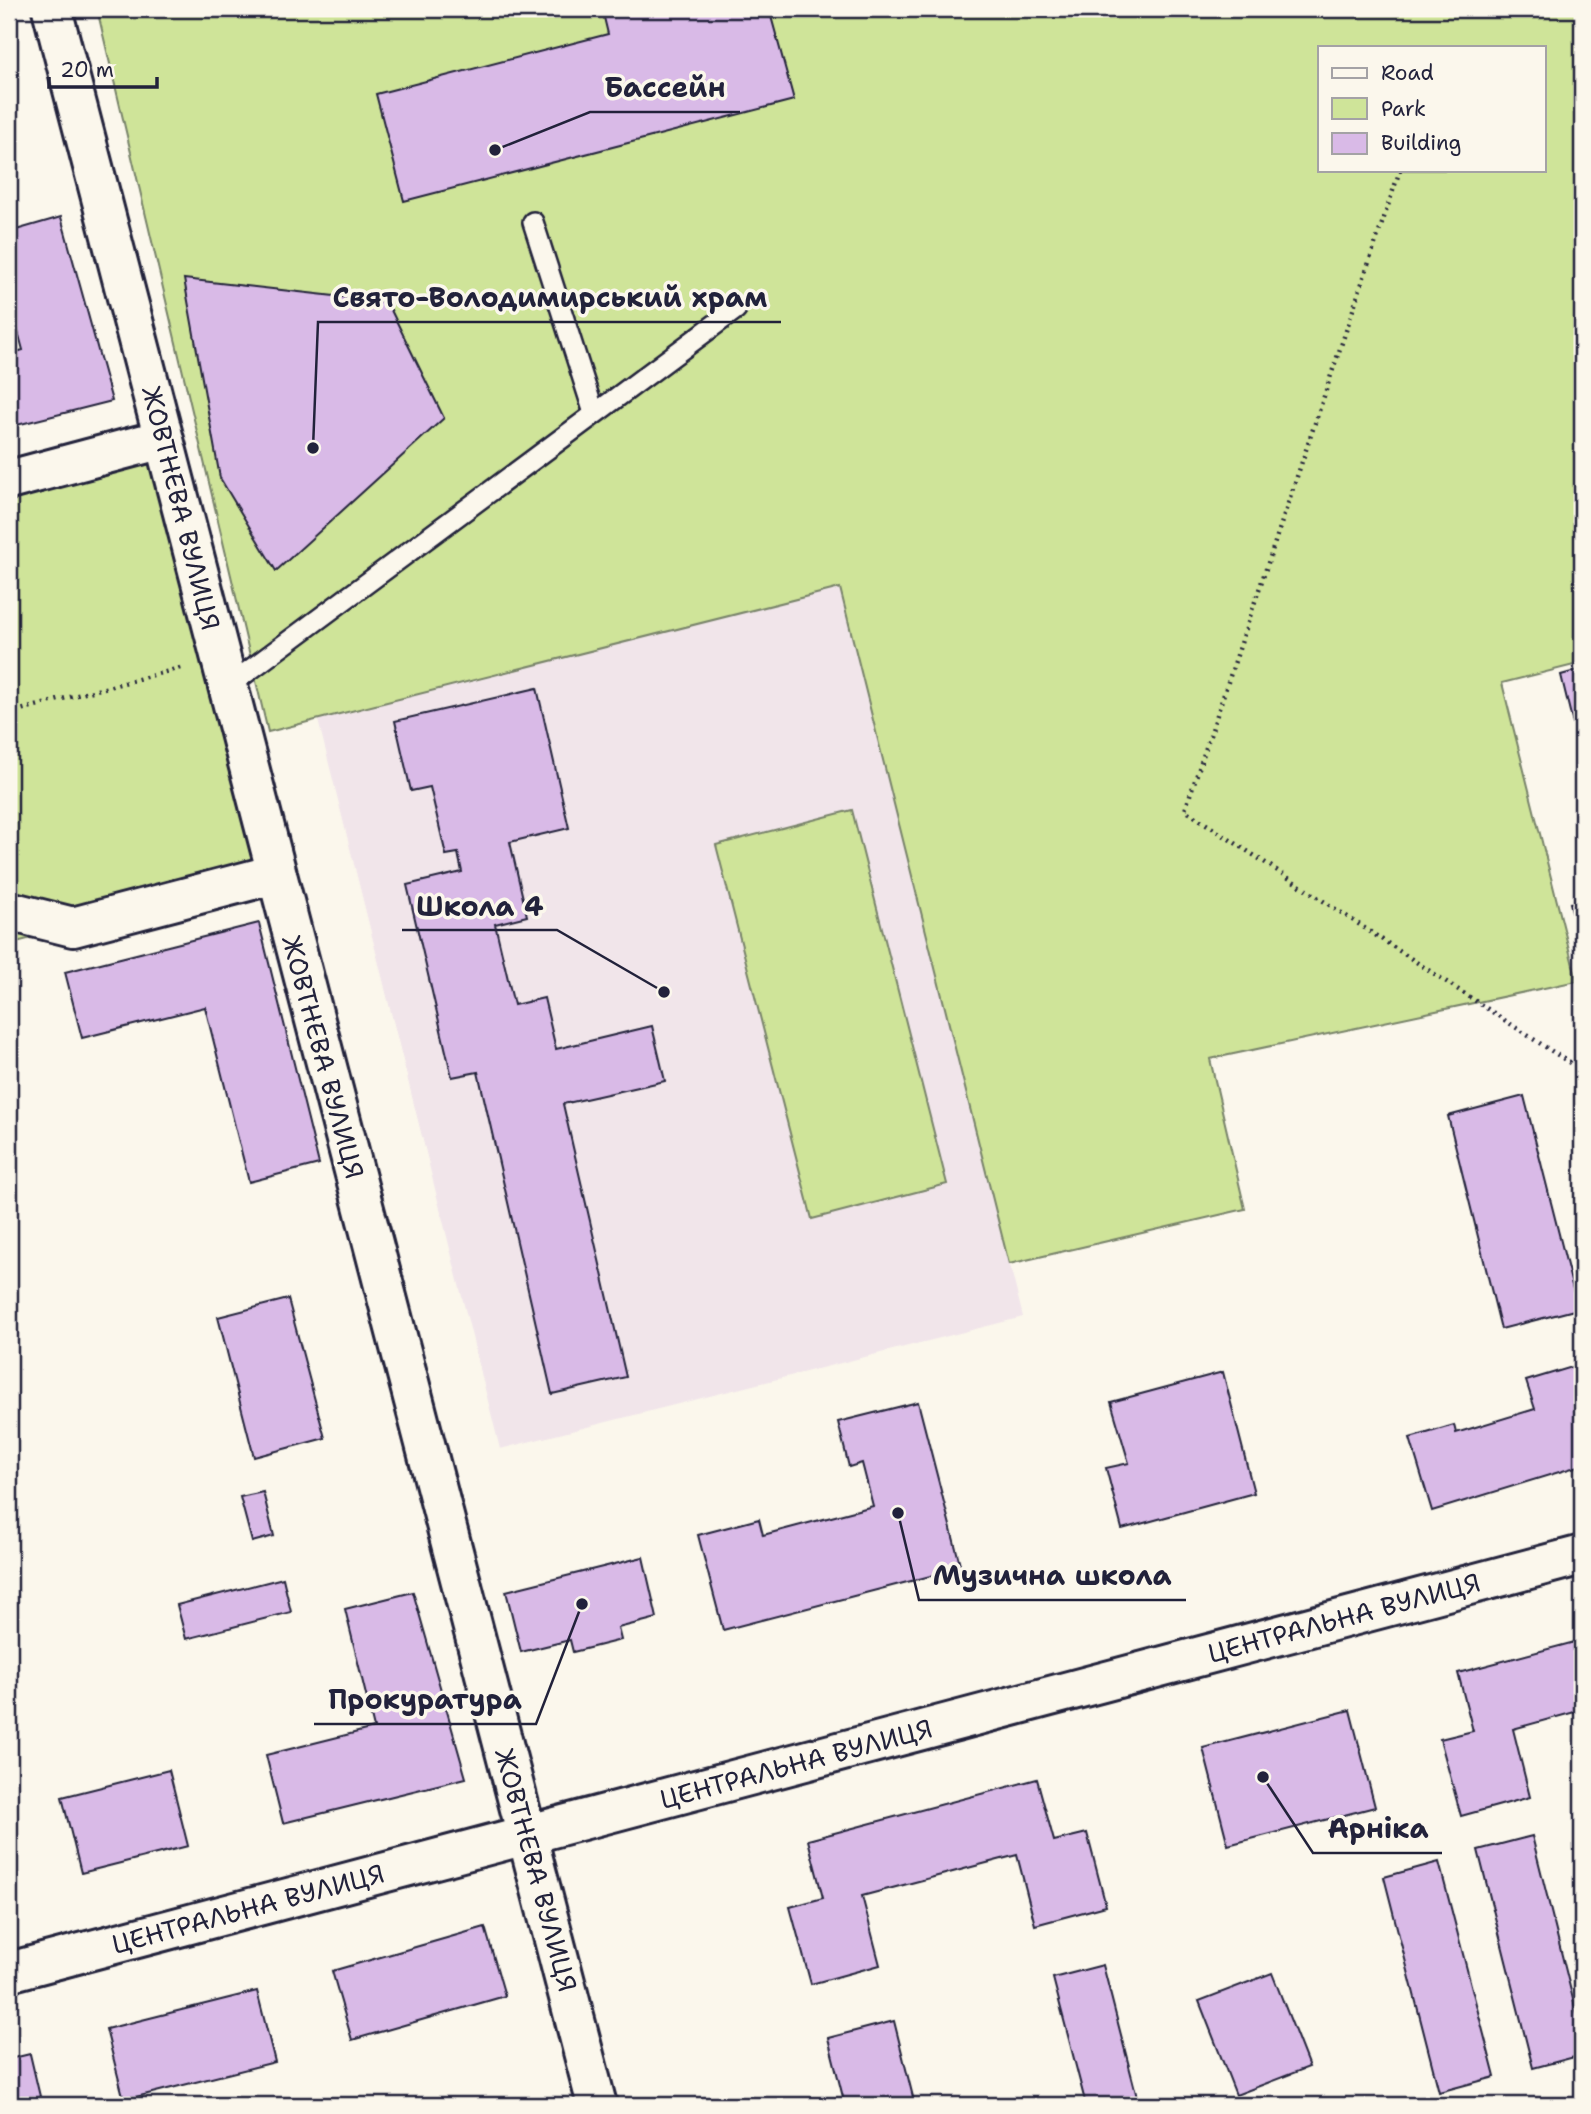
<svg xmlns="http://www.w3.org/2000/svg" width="1591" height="2114" font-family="'Shantell Sans',sans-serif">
	<rect width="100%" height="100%" fill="#fbf7ec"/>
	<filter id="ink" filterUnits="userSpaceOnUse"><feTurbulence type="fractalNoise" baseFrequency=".0143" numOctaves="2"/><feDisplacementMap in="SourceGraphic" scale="14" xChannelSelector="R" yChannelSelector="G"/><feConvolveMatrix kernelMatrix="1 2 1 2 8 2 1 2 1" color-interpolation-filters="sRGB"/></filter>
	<g filter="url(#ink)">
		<path fill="#f1e5ea" d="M840,588L1023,1317L500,1449L318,720Z"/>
		<g fill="#cfe499" stroke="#78836a" stroke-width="2" fill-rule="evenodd">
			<path d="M97,9H1582V663L1502,683L1577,981L1210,1059L1245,1209L1009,1264L840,588L268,732ZM1320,47H1544V170H1320Z"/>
			<path d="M163,439L275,874L9,944V480Z"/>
			<path d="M852,810L947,1184L812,1219L716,845Z"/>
		</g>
		<g fill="#d9bae7" stroke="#22223b" stroke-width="2">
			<path d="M602,9H769L794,100L404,201L376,94L608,34Z"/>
			<path d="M61,217L112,401L9,427V354L23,350L9,298V232Z"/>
			<path d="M184,279L387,302L444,418L276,571L220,478Z"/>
			<path d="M1582,669V761L1561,675Z"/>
			<path d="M537,688L569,828L510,842L527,916L495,924L514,1005L544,998L556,1049L652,1026L665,1081L563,1104L626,1377L552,1394L478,1072L452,1077L407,885L462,872L458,853L446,855L430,787L411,791L395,721Z"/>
			<path d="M1582,900V952L1570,903Z"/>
			<path d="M259,923L319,1164L249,1182L205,1007L82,1038L65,972Z"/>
			<path d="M1524,1096L1578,1309L1501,1329L1448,1116Z"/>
			<path d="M288,1299L325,1438L254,1457L218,1317Z"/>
			<path d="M1582,1364V1465L1432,1511L1410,1438L1454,1425L1456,1433L1535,1409L1526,1381Z"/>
			<path d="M1223,1372L1254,1493L1122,1529L1106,1468L1129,1463L1111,1402Z"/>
			<path d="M918,1402L961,1568L723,1630L698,1535L759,1519L763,1535L873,1506L862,1463L849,1467L838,1422Z"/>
			<path d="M263,1492L274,1536L252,1542L240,1497Z"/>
			<path d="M643,1557L657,1618L618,1628L621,1640L573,1652L570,1640L521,1652L506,1591Z"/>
			<path d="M283,1578L291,1612L186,1639L177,1605Z"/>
			<path d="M413,1592L466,1778L283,1823L266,1755L374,1728L345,1609Z"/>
			<path d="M1582,1640V1710L1513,1729L1530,1797L1461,1816L1440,1739L1473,1731L1458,1673Z"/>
			<path d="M1350,1710L1375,1807L1228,1845L1203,1748Z"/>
			<path d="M169,1770L188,1846L81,1873L62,1797Z"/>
			<path d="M1037,1779L1054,1841L1087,1833L1106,1906L1035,1925L1017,1855L862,1896L880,1965L811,1984L790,1907L823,1898L808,1840Z"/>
			<path d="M1532,1836L1582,2035V2055L1533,2068L1478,1850Z"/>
			<path d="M1439,1862L1495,2077L1439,2092L1384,1877Z"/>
			<path d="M485,1927L505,1996L352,2040L332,1971Z"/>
			<path d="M1103,1965L1139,2105H1086L1053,1978Z"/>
			<path d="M1272,1973L1309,2067L1236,2095L1199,2001Z"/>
			<path d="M257,1991L275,2062L124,2100L106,2029Z"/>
			<path d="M894,2021L915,2105H845L828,2038Z"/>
			<path d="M30,2054L42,2105H9V2059Z"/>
		</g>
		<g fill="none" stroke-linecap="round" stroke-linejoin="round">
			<g stroke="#22223b" stroke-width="24">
				<g id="lane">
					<path d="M533,222L594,413"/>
					<path d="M227,687L736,309"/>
				</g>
			</g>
			<g stroke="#22223b" stroke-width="44">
				<g id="street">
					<path d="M52,9L597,2105"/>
					<path d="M9,480L163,439"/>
					<path d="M9,911L73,927L275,874"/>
					<path d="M9,1972L1582,1555"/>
				</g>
			</g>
			<g stroke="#22223b" stroke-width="4.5" stroke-dasharray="2 5" stroke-linecap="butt">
				<path d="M1400,170L1185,810L1582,1071"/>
				<path d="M9,713L184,667"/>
			</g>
			<use href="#lane" stroke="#fbf7ec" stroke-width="19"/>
			<use href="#street" stroke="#fbf7ec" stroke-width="38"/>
		</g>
	</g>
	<g text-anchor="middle" stroke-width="7" stroke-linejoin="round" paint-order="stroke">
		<g font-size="26" fill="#22223b" stroke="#fbf7ec">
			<text transform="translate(181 508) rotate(76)" y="9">ЖОВТНЕВА ВУЛИЦЯ</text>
			<text transform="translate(323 1057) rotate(75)" y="9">ЖОВТНЕВА ВУЛИЦЯ</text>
			<text transform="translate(1344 1618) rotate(-15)" y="9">ЦЕНТРАЛЬНА ВУЛИЦЯ</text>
			<text transform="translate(796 1764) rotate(-15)" y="9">ЦЕНТРАЛЬНА ВУЛИЦЯ</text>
			<text transform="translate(536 1870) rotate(75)" y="9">ЖОВТНЕВА ВУЛИЦЯ</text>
			<text transform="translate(248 1909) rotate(-15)" y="9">ЦЕНТРАЛЬНА ВУЛИЦЯ</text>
		</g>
	</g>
	<path fill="none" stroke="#22223b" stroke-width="2.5" d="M495 150L590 112H740M313 448L318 322H781M664 992L557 930H402M898 1513L919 1600H1186M582 1604L536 1724H314M1263 1777L1313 1853H1442"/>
	<g fill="#22223b" stroke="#fbf7ec" stroke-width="2.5">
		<circle cx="495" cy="150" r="7"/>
		<circle cx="313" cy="448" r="7"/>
		<circle cx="664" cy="992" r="7"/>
		<circle cx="898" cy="1513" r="7"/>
		<circle cx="582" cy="1604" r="7"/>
		<circle cx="1263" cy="1777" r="7"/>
	</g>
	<g font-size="28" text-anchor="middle" font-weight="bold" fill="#22223b" stroke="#fbf7ec" stroke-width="7" stroke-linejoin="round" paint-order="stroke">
		<text x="665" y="97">Бассейн</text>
		<text x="550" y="307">Свято-Володимирський храм</text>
		<text x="480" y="916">Школа 4</text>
		<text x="1052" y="1585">Музична школа</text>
		<text x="425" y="1709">Прокуратура</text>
		<text x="1378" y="1838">Арніка</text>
	</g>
	<rect width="1591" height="2114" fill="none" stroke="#fbf7ec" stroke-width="35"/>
	<rect x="18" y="18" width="1556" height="2079" fill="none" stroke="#22223b" stroke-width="2.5" filter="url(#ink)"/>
	<rect x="1318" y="46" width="228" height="126" fill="#fbf7ec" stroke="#a4a2a5" stroke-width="2"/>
	<rect x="1332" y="68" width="35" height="10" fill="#fbf7ec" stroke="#a4a2a5" stroke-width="2"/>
	<text x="1381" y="80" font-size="21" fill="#22223b">Road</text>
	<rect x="1332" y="98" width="35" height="21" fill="#cfe499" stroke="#a4a2a5" stroke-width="2"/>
	<text x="1381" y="116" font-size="21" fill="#22223b">Park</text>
	<rect x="1332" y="133" width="35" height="21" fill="#d9bae7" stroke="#a4a2a5" stroke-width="2"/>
	<text x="1381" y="150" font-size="21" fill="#22223b">Building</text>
	<path d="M49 77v10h108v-10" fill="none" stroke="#22223b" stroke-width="3.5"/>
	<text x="60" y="77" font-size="21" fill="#22223b" stroke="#fbf7ec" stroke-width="5" paint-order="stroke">20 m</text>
</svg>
